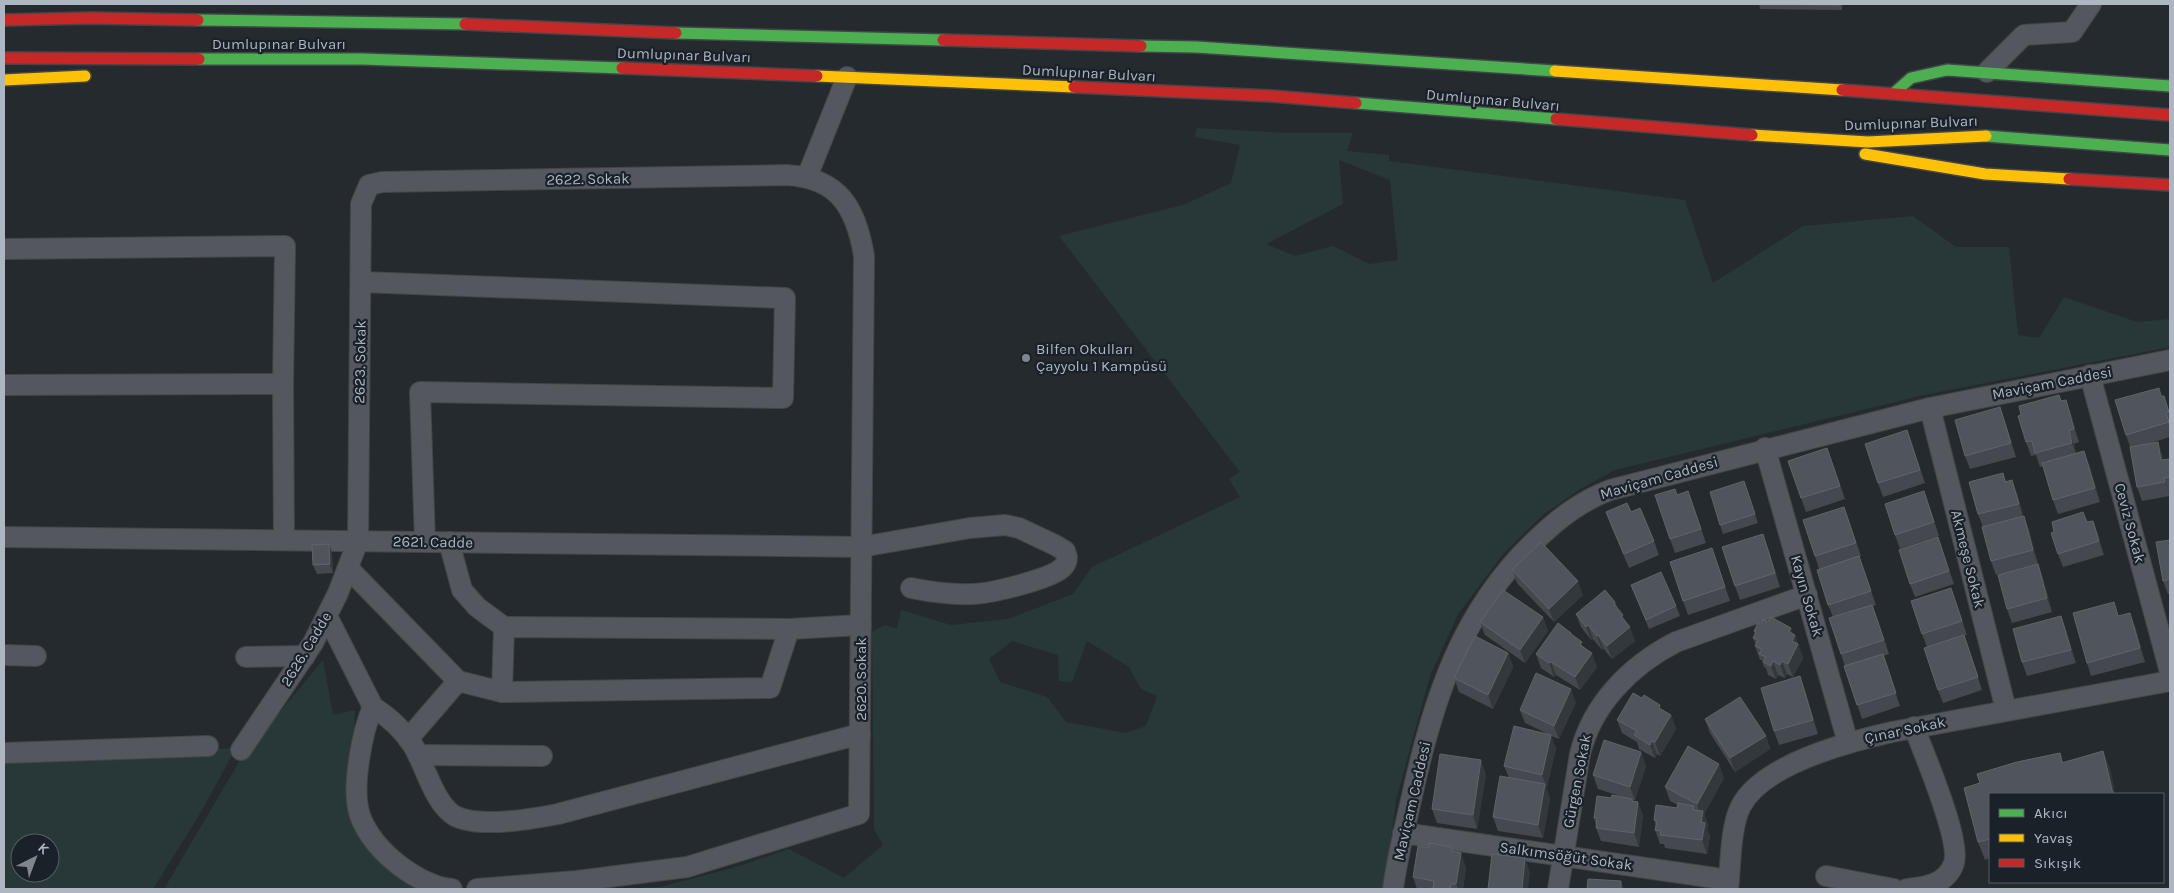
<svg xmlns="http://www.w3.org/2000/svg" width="2174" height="893" font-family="Karla,sans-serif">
	<rect width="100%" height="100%" fill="#252a2f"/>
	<g fill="#283838" fill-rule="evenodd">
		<path d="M1197,128L1288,133H1353L1347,151L1389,155V161L1685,200L1713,283L1803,226L1913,216L1956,247H2009L2018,335L2039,338L2064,297L2137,322L2170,319V347L1924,395L1615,470L1580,489L1544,514L1504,553L1458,614L1430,676L1396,800L1385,889H613L660,887L736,867L789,849L844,878L883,845L874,829L872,632L885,625L897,629L901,610L951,625L1008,619L1073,594L1092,567L1240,497L1229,479L1240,472L1059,236L1183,205L1231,183L1240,145L1195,137ZM1339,160L1390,180L1398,260L1369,264L1333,246L1295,256L1266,244L1343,204ZM1012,641L1058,655L1059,681L1072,682L1087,641L1129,667L1141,689L1157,696L1146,726L1126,733L1066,722L1047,697L1000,682L989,659Z"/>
		<path d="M323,660L333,715L355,710L350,816L362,839L397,878L416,889H164L239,762Z"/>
		<path d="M236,748L201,812L153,889H4V762L21,763L104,754ZM20,843H50V873H20Z"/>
	</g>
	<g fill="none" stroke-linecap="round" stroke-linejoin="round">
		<g stroke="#42464a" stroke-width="22">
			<g id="street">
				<path d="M1987,72L2024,35L2072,32L2091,4"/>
				<path d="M807,177L847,77"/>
				<path d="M4,249L285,246L283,384L284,540"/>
				<path d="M361,282L785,298L783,398L420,392L425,542"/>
				<path d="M2090,375L2170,672"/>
				<path d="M4,385L283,384"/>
				<path d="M1930,408L2006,710"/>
				<path d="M1765,448L1848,743"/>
				<path d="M4,537L861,547L970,528L1005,525L1019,528L1055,545L1065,551L1067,557C1067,560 1066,564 1063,567C1052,579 989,594 972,594C951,595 931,592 911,588"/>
				<path d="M449,542L462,590L477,607L504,627"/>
				<path d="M348,568L458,681L502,692L770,688L789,629L861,625"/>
				<path d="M327,616L373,707C362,731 353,783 358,808C365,845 416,886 452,889"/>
				<path d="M4,655L36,656"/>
				<path d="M246,657L305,656"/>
				<path d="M502,692L504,627L789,629"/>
				<path d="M373,707C389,717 404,731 414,747C425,766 435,805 455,816C478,828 533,819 558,814L860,734"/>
				<path d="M408,739L458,681"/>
				<path d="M241,750L313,643L338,593L358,541L361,204L369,185L382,182L787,175C839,178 856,208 864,256L859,814L687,867L577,881L477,889"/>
				<path d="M4,753L208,746"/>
				<path d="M418,755L542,756"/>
				<path d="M1403,833L1729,880"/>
				<path d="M1826,876L1894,889"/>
				<path d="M1393,889C1397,858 1405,827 1412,796C1433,699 1462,610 1536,540C1559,518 1581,501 1610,490L1930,408L2170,360"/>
				<path d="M1558,889L1580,754C1592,704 1631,665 1676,642L1807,595"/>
				<path d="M1728,889C1731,865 1730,827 1741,806C1763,764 1848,742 1892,732L2170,681"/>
				<path d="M1907,889C1926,887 1947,884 1954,863C1961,839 1924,754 1914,727"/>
			</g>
		</g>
		<g stroke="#42464b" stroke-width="14">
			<g id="fast">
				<path d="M198,20L465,24"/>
				<path d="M676,33L943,40"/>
				<path d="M1141,46L1196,47L1555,71"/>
				<path d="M199,59H362L622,68"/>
				<path d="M1894,93L1911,78L1947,70L2170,86"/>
				<path d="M1356,103L1556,119"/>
				<path d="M1986,136L2170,150"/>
			</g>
		</g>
		<g stroke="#42464b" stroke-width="14">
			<g id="slow">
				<path d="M1555,71L1842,90"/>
				<path d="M817,76L1074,87"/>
				<path d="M4,80L85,76"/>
				<path d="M1752,135L1868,142L1986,136"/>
				<path d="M1865,154L1985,174L2069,179"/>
			</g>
		</g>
		<g stroke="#42464b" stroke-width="14">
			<g id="jam">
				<path d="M4,20L90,18L198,20"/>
				<path d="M465,24L676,33"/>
				<path d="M943,40L1141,46"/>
				<path d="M4,58L199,59"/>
				<path d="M622,68L817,76"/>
				<path d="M1074,87L1272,96L1356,103"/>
				<path d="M1842,90L2170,115"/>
				<path d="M1556,119L1752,135"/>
				<path d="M2069,179L2170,185"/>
			</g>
		</g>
		<use href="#street" stroke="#54585e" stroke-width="20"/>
		<use href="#fast" stroke="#4caf50" stroke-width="11"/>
		<use href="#slow" stroke="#ffc107" stroke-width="11"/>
		<use href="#jam" stroke="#c62828" stroke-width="11"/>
	</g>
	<g fill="#45494f">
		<path d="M1759,4H1842V10L1760,9Z"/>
		<path d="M2162,396L2170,413V437L2147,444L2158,442L2163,460L2170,459V496L2142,501L2137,487L2130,447L2126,435Z"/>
		<path d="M2066,400L2071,414L2079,442L2074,444L2076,453L2089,464L2100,502L2058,514L2053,500L2043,466L2040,467L2036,455L2031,456L2026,442L2061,401Z"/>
		<path d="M2005,421L2016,457L1970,469L1965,456Z"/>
		<path d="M1907,430L1925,483L1883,497L1878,483Z"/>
		<path d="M1832,462L1845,499L1806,512L1801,498Z"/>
		<path d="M2003,473L2006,481L2017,493L2023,516L2029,530L2038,564L1996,575L1991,561L1983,527L1978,514Z"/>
		<path d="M1744,481L1758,523L1723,534L1720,525Z"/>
		<path d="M1677,495L1693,505L1706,543L1675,553L1670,539Z"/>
		<path d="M1929,505L1939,536L1900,549L1895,535Z"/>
		<path d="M1844,507L1861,556L1859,557L1876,605L1873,606L1889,654L1883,656L1900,706L1862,719L1841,654L1833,617L1828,605L1819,569L1815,556Z"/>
		<path d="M1606,512H1631L1654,541L1659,555L1629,568L1611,526Z"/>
		<path d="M2093,521L2104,555L2063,567L2058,554L2054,532Z"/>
		<path d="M1938,537L1954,584L1915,597L1910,584Z"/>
		<path d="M2170,540V594H2168L2163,581Z"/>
		<path d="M329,544L332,553L333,573L317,574L313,565Z"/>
		<path d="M1768,548L1780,587L1740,600L1735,586Z"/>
		<path d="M1717,562L1730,601L1688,615L1683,601Z"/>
		<path d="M2038,564L2043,578L2052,612L2012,623L2007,609Z"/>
		<path d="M1512,570L1583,595L1554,622L1517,583Z"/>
		<path d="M1631,585L1676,606L1680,616L1649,629Z"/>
		<path d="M1615,602L1617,607L1626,622L1635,641L1612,659L1603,648L1602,650L1593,639L1591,640L1581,627L1576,614Z"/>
		<path d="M1956,602L1967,635H1964L1982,690L1943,703L1938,690L1927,647L1922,634Z"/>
		<path d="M2061,616L2066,630L2076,663L2027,676L2022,662Z"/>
		<path d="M2119,616L2135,626L2145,662L2091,676L2087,663Z"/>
		<path d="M1543,617L1548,631L1525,663L1485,635L1480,622Z"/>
		<path d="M1754,631L1793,634L1795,635L1803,658L1793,677L1787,674L1785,678L1778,675L1776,679L1768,675L1766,668L1764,667L1762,660H1760L1755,646L1756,645L1753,638L1755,635Z"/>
		<path d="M1571,633L1572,636L1584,647L1597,667L1580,690L1556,675L1554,677L1541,668L1536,654Z"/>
		<path d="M1508,653L1513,667L1493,709L1459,692L1454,678Z"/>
		<path d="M1805,690L1818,734L1779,745L1774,731Z"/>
		<path d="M1642,698L1671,715L1676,729L1660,756L1657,754L1655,758L1639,749L1637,742L1622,733L1617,720Z"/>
		<path d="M1576,702L1559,739L1551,736L1556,749L1546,788L1550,798L1543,838L1498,831L1493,817L1509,778L1504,766L1550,735L1525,723L1520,710Z"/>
		<path d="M1705,719L1766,736L1770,749L1735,772L1710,733Z"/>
		<path d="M2103,751L2110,769L2115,794H1990V858L1985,860L1978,842L1964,788L1980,783L1977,774L2017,762L2060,753L2063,762Z"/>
		<path d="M1641,752L1646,766L1635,800H1633L1643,815L1639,847L1601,841L1596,828V825L1594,818L1611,798H1626L1598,789L1593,775Z"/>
		<path d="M1486,774L1477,829L1437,823L1432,809Z"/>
		<path d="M1724,778L1704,814L1708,825L1707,830L1710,836L1707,854L1665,848L1664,844H1660L1655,830L1656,826L1654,820L1677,808L1678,805L1670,801L1665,787Z"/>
		<path d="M1454,852L1466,867L1463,889H1417L1413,877Z"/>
	</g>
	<g fill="#33383d">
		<path d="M2066,400L2071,414L2079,442L2074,429Z"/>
		<path d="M2000,407L2005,421L2016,457L2011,443Z"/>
		<path d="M2069,430L2074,444L2077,457L2072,443Z"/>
		<path d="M2158,442L2163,456L2166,474L2161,460Z"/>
		<path d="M2084,451L2089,464L2100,502L2095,488Z"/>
		<path d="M2164,478L2169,492L2170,496L2165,482Z"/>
		<path d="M2012,480L2017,493L2024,517L2019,504Z"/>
		<path d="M2024,516L2029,530L2038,564L2033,550Z"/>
		<path d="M2093,521L2098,534L2104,555L2099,541Z"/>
		<path d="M329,544L332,553L333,573L330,564Z"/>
		<path d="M2038,564L2043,578L2052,612L2047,598Z"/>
		<path d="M1578,581L1583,595L1554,622L1549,609Z"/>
		<path d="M2130,613L2135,626L2145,662L2140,648Z"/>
		<path d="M2061,616L2066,630L2076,663L2071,650Z"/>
		<path d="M1543,617L1548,631L1525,663L1520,650Z"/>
		<path d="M1588,625L1593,639L1591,640L1586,627Z"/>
		<path d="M1630,627L1635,641L1612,659L1607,646Z"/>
		<path d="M1791,628L1794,637L1795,635L1803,658L1793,677L1788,664L1789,632Z"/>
		<path d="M1598,635L1603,648L1602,650L1597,636Z"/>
		<path d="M1508,653L1513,667L1493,709L1488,695Z"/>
		<path d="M1592,653L1597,667L1580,690L1575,677Z"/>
		<path d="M1773,661L1778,675L1776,679L1771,666Z"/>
		<path d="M1782,661L1787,674L1785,678L1780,665Z"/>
		<path d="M1551,662L1556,675L1554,677L1549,663Z"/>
		<path d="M1800,676L1805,690L1818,734L1813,720Z"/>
		<path d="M1571,689L1576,702L1559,739L1554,726Z"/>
		<path d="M1671,715L1676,729L1660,756L1655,742Z"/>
		<path d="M1551,735L1556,749L1547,788L1542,775Z"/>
		<path d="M1766,736L1770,749L1735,772L1730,758Z"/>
		<path d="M1652,741L1657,754L1655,758L1650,745Z"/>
		<path d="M2103,751L2110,769L2115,794H2113Z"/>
		<path d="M1641,752L1646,766L1635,800L1630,787Z"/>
		<path d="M1481,760L1486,774L1477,829L1473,815Z"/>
		<path d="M1719,764L1724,778L1704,814L1708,825L1707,830L1710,836L1707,854L1702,840V818L1697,804Z"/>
		<path d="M1545,784L1550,798L1543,838L1538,825Z"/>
		<path d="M1632,799L1637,811L1638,802L1643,815L1639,847L1634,833Z"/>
		<path d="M1461,853L1466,867L1463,889H1458L1456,884Z"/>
		<path d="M1525,858L1530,872L1528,889H1522Z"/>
		<path d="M1621,881L1624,889H1621Z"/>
	</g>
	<g fill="#50555b" stroke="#5f646b">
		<path d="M1759,4H1840V5Z"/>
		<path d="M2159,388L2161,396H2164L2169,412L2166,413L2169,422L2126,435L2115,400Z"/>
		<path d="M2059,395L2061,401L2066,400L2074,429L2069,430L2072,443L2035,453L2032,441L2026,442L2018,416L2021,415L2019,406Z"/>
		<path d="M2000,407L2011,443L1965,456L1955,420Z"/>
		<path d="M1907,430L1920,470L1878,483L1865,444Z"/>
		<path d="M2158,442L2161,460L2170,459V477L2164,478L2165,482L2137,487L2130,447Z"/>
		<path d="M1827,448L1840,486L1801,498L1788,461Z"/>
		<path d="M2084,451L2095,488L2053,500L2042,463Z"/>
		<path d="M2003,473L2005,482L2012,480L2019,504L1978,514L1969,482Z"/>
		<path d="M1744,481L1755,514L1720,525L1710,492Z"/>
		<path d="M1675,489L1677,495L1688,491L1701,529L1670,539L1655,495Z"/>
		<path d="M1924,491L1934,522L1895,535L1885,504Z"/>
		<path d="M1627,503L1631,512L1640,508L1654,541L1624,554L1606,512Z"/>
		<path d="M1844,507L1856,543L1815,556L1803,520Z"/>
		<path d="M2083,512L2087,522L2093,521L2099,541L2058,554L2051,533L2054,532L2052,522Z"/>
		<path d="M2024,516L2033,550L1991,561L1982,527Z"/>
		<path d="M1763,534L1775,573L1735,586L1722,547Z"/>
		<path d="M1938,537L1949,571L1910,584L1899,550Z"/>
		<path d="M2170,540V579L2163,581L2156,542Z"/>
		<path d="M1541,542L1578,581L1549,609L1512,570Z"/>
		<path d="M329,544L330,564L313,565L312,545Z"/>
		<path d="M1712,548L1725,587L1683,601L1670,562Z"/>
		<path d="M1859,556L1871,591L1828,605L1817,570Z"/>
		<path d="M2038,564L2047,598L2007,609L1998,575Z"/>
		<path d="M1661,572L1676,606L1646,620L1631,585Z"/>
		<path d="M1951,588L1962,621L1922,634L1911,601Z"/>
		<path d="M1503,590L1543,617L1520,650L1480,622Z"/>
		<path d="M1605,590L1615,602L1614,604L1623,615L1621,616L1630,627L1607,646L1598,635L1597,636L1588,625L1586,627L1576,614Z"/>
		<path d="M2114,602L2118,616L2130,613L2140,648L2087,663L2073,613Z"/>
		<path d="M1872,605L1884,640L1841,654L1829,618Z"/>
		<path d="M2061,616L2071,650L2022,662L2013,629Z"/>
		<path d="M1771,617L1791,628L1789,632L1795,635L1792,641L1798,644L1788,664L1782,661L1780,665L1773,661L1771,666L1763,662L1766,657L1759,654L1762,649L1755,646L1758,640L1753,638L1756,632L1754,631L1758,623L1761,624L1763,619L1768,622Z"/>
		<path d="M1558,623L1571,633V634L1582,642L1580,645L1592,653L1575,677L1551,662L1549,663L1536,654Z"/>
		<path d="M1964,635L1978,677L1938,690L1924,648Z"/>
		<path d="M1475,636L1508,653L1488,695L1454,678Z"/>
		<path d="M1883,654L1896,693L1857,705L1844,666Z"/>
		<path d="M1536,673L1571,689L1554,726L1520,710Z"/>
		<path d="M1800,676L1813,720L1774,731L1761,688Z"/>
		<path d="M1633,693L1642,698L1644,695L1660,705L1659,708L1671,715L1655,742L1652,741L1650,745L1634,735L1637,731L1617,720Z"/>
		<path d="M1740,697L1766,736L1730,758L1705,719Z"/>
		<path d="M1514,726L1551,735L1542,775L1504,766Z"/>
		<path d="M1604,740L1641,752L1630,787L1593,775Z"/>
		<path d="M1688,746L1719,764L1697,804L1665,787Z"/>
		<path d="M2103,751L2113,794H1990V839L1978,842L1964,788L1980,783L1977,774L2017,762L2060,753L2062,763Z"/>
		<path d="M1440,754L1481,760L1473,815L1432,809Z"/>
		<path d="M1500,776L1545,784L1538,825L1493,817Z"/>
		<path d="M1612,795L1632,799V801L1638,802L1634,833L1596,828L1597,818H1594L1597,796L1611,798Z"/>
		<path d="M1678,803L1694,806L1693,810L1703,811L1701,822L1705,823L1702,840L1660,835L1661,831L1655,830L1657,821L1654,820L1656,805L1677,808Z"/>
		<path d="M1429,843L1452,847L1451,851L1461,853L1456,884H1451L1450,889H1433L1434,881L1413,877L1418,846L1429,848Z"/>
		<path d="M1492,854L1525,858L1522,889H1488Z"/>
		<path d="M1588,879L1621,881V889H1587Z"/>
	</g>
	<circle fill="#7e868e" stroke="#1a2128" stroke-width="2" cx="1026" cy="358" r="5"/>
	<g text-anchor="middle" stroke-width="4.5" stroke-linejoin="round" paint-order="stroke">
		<g font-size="15" fill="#aeb7c1" stroke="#1a2128">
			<text x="279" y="49">Dumlupınar Bulvarı</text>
			<text transform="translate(684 55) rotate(2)" y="5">Dumlupınar Bulvarı</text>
			<text transform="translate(1089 73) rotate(3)" y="5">Dumlupınar Bulvarı</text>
			<text transform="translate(1493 100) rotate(5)" y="5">Dumlupınar Bulvarı</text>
			<text transform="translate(1911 123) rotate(-2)" y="5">Dumlupınar Bulvarı</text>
			<text transform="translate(588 179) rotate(-1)" y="5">2622. Sokak</text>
			<text transform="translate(360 362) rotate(-89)" y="5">2623. Sokak</text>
			<text transform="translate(2052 383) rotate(-11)" y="5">Maviçam Caddesi</text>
			<text transform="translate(1659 478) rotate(-16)" y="5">Maviçam Caddesi</text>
			<text transform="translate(2130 523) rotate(75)" y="5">Ceviz Sokak</text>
			<text transform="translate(433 542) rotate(1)" y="5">2621. Cadde</text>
			<text transform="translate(1968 559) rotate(76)" y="5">Akmeşe Sokak</text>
			<text transform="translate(1807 596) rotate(74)" y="5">Kayın Sokak</text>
			<text transform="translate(306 649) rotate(-59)" y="5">2626. Cadde</text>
			<text transform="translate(861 679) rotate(-90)" y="5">2620. Sokak</text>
			<text transform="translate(1905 730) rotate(-12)" y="5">Çınar Sokak</text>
			<text transform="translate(1577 781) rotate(-79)" y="5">Gürgen Sokak</text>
			<text transform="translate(1412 801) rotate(-77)" y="5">Maviçam Caddesi</text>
			<text transform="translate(1566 856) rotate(8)" y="5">Salkımsöğüt Sokak</text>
		</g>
		<g font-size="15" fill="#aeb7c1" stroke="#1a2128" text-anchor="start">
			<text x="1036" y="354">Bilfen Okulları<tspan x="1036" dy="17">Çayyolu 1 Kampüsü</tspan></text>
		</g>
	</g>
	<rect width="2174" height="893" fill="none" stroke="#aeb7c1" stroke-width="10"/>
	<rect x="1989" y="793" width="175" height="90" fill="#1a2128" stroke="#555d65"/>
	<rect x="1999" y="809" width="25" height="8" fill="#4caf50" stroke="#555d65"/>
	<text x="2034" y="818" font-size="15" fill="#aeb7c1">Akıcı</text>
	<rect x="1999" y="834" width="25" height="8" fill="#ffc107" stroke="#555d65"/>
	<text x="2034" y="843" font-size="15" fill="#aeb7c1">Yavaş</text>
	<rect x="1999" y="859" width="25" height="8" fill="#c62828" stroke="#555d65"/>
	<text x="2034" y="868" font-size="15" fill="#aeb7c1">Sıkışık</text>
	<g transform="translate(35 858) rotate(42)"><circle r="24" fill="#1a2128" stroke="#555d65"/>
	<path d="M0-4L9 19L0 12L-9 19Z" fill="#7e868e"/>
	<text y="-8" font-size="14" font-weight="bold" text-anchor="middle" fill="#aeb7c1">K</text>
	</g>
</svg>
